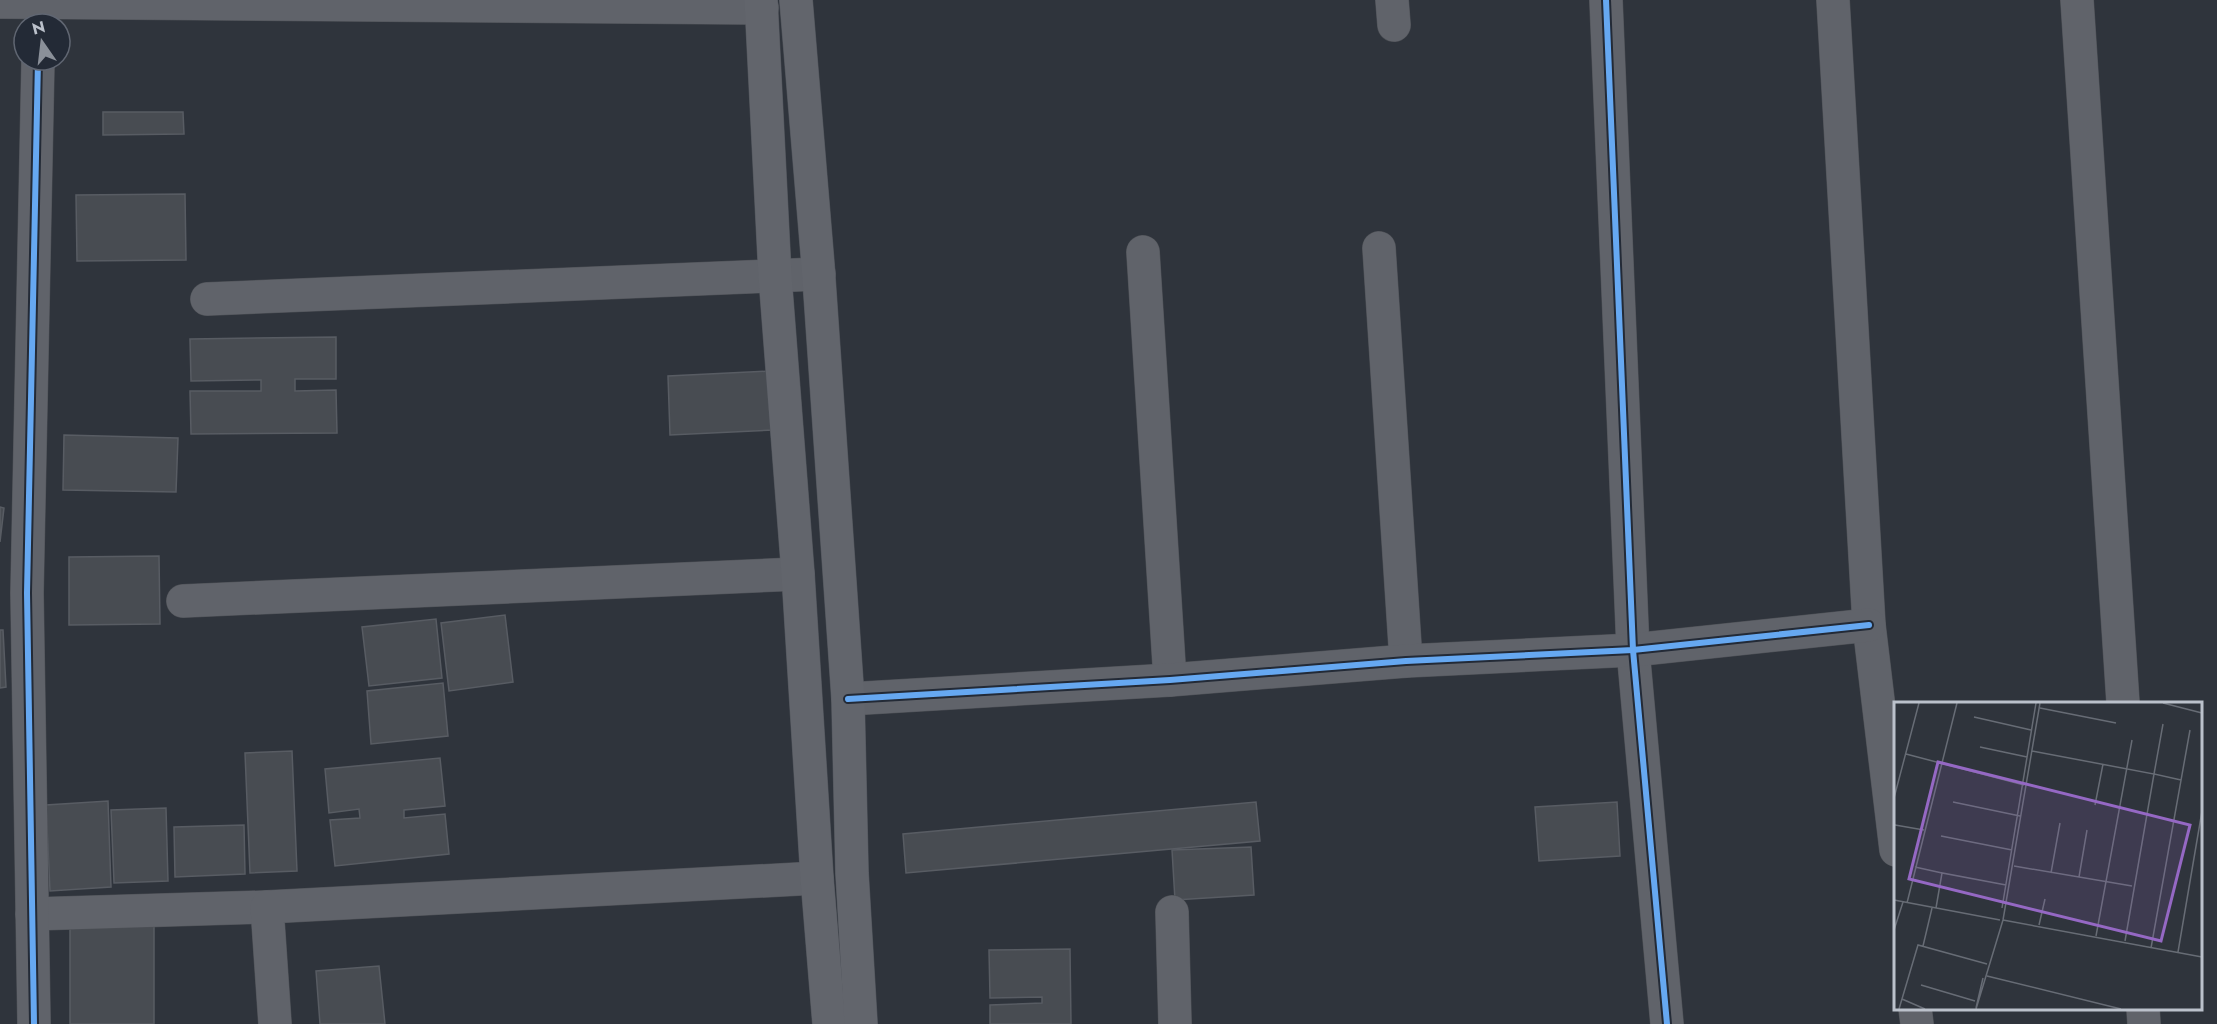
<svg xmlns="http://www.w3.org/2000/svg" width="2217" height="1024" font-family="Jost,sans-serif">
	<rect width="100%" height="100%" fill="#2f343c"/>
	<g fill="#484c52" stroke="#585c63" stroke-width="1.5">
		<path d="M103,112H183L184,134L103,135Z"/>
		<path d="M185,194L186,260L77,261L76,195Z"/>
		<path d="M336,337V379H295V391L336,390L337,433L191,434L190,391H261V380L191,381L190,339Z"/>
		<path d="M770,371L773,430L670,435L668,376Z"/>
		<path d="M64,435L178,438L176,492L63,490Z"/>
		<path d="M0,507L4,508L0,542Z"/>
		<path d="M159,556L160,624L69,625V557Z"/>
		<path d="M505,615L513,682L449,691L441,623Z"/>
		<path d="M436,619L442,678L369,686L362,627Z"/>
		<path d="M0,630H3L6,687L0,688Z"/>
		<path d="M443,683L448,736L371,744L367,691Z"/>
		<path d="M292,751L297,871L250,873L245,753Z"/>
		<path d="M440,758L445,806L404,810V818L445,814L449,854L335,866L330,820L360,818L359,809L329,813L325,769Z"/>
		<path d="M108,801L111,887L50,891L46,805Z"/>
		<path d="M1256,802L1260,841L906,873L903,834Z"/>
		<path d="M1617,802L1620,856L1539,861L1535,807Z"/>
		<path d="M166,808L168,881L114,883L111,810Z"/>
		<path d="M244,825L245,874L175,877L174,827Z"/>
		<path d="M1251,847L1254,895L1175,900L1172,850Z"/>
		<rect x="70" y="925" width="84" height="99"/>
		<path d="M1070,949L1071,1024H990V1005L1042,1003V997L990,998L989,950Z"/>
		<path d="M379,966L385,1024H320L316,971Z"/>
	</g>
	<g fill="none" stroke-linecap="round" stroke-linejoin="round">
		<g stroke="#4d5056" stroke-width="34">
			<g id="minor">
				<path d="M1392,0L1394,25"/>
				<path d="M1606,0L1633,650L1667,1024"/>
				<path d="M1833,0L1869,625L1896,850"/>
				<path d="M2077,0L2123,703"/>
				<path d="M0,2L762,8"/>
				<path d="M1379,248L1406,661"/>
				<path d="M1143,252L1170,680"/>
				<path d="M207,299L819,274"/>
				<path d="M183,601L798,574"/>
				<path d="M848,699L1170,680L1406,661L1633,650L1869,625"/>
				<path d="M1172,912L1175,1024"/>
				<path d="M32,914L267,907"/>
				<path d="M1915,1008L1917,1024"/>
				<path d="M2143,1008L2144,1024"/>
				<path d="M34,1024L27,593L38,60"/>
				<path d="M275,1024L267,907L817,878"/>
			</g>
		</g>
		<g stroke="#4d5158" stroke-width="34">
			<g id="major">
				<path d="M761,0L775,276L798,574L817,878L829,1024"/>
				<path d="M796,0L818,265L848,699L852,873L861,1024"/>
			</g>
		</g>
		<use href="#minor" stroke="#60636a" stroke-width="33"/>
		<use href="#major" stroke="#62656c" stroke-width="33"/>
		<g stroke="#232a36" stroke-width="10">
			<g id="cycleway">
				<path d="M1606,0L1633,650L1667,1024"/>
				<path d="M848,699L1170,680L1406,661L1633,650L1869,625"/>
				<path d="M34,1024L27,593L38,60"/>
			</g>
		</g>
		<use href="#cycleway" stroke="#66a8f1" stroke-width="6"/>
	</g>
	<g transform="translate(1894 702)">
		<rect width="308" height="308" fill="#2f343c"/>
		<path fill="none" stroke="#676c75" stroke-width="1.5" d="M269,1L308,11M146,6L222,21M80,15L137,28M269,22L260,72L287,78M86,45L133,55M138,49L260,72L231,239M12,52L130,83M0,96L25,1M59,100L126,114M201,103L209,62M1,123L30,128M47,134L118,148M120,164L238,184M21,165L48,171M157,171L166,121M185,175L193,128M0,198L106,218M13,201L63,1M42,206L48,171L112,183M108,206L142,1M109,218L308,255M145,223L151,197M0,228L9,200M202,234L238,38M29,244L38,206M257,246L296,28M284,250L308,109M93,274L227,307M27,283L81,299M8,297L31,307M82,306L89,276M5,307L24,243L93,262M82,307L109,218L146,1"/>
		<path fill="#9568c4" fill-opacity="0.15" stroke="#9568c4" stroke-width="3" d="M44,60L296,123L267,239L15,177Z"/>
		<rect width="308" height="308" fill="none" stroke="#bbc1cb" stroke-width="3"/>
	</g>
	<g transform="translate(42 42) rotate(346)"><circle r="28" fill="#232a36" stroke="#606672" stroke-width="1.5"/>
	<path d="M0-4.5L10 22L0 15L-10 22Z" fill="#8a9099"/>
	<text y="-9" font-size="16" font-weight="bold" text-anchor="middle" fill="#bbc1cb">N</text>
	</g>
</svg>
